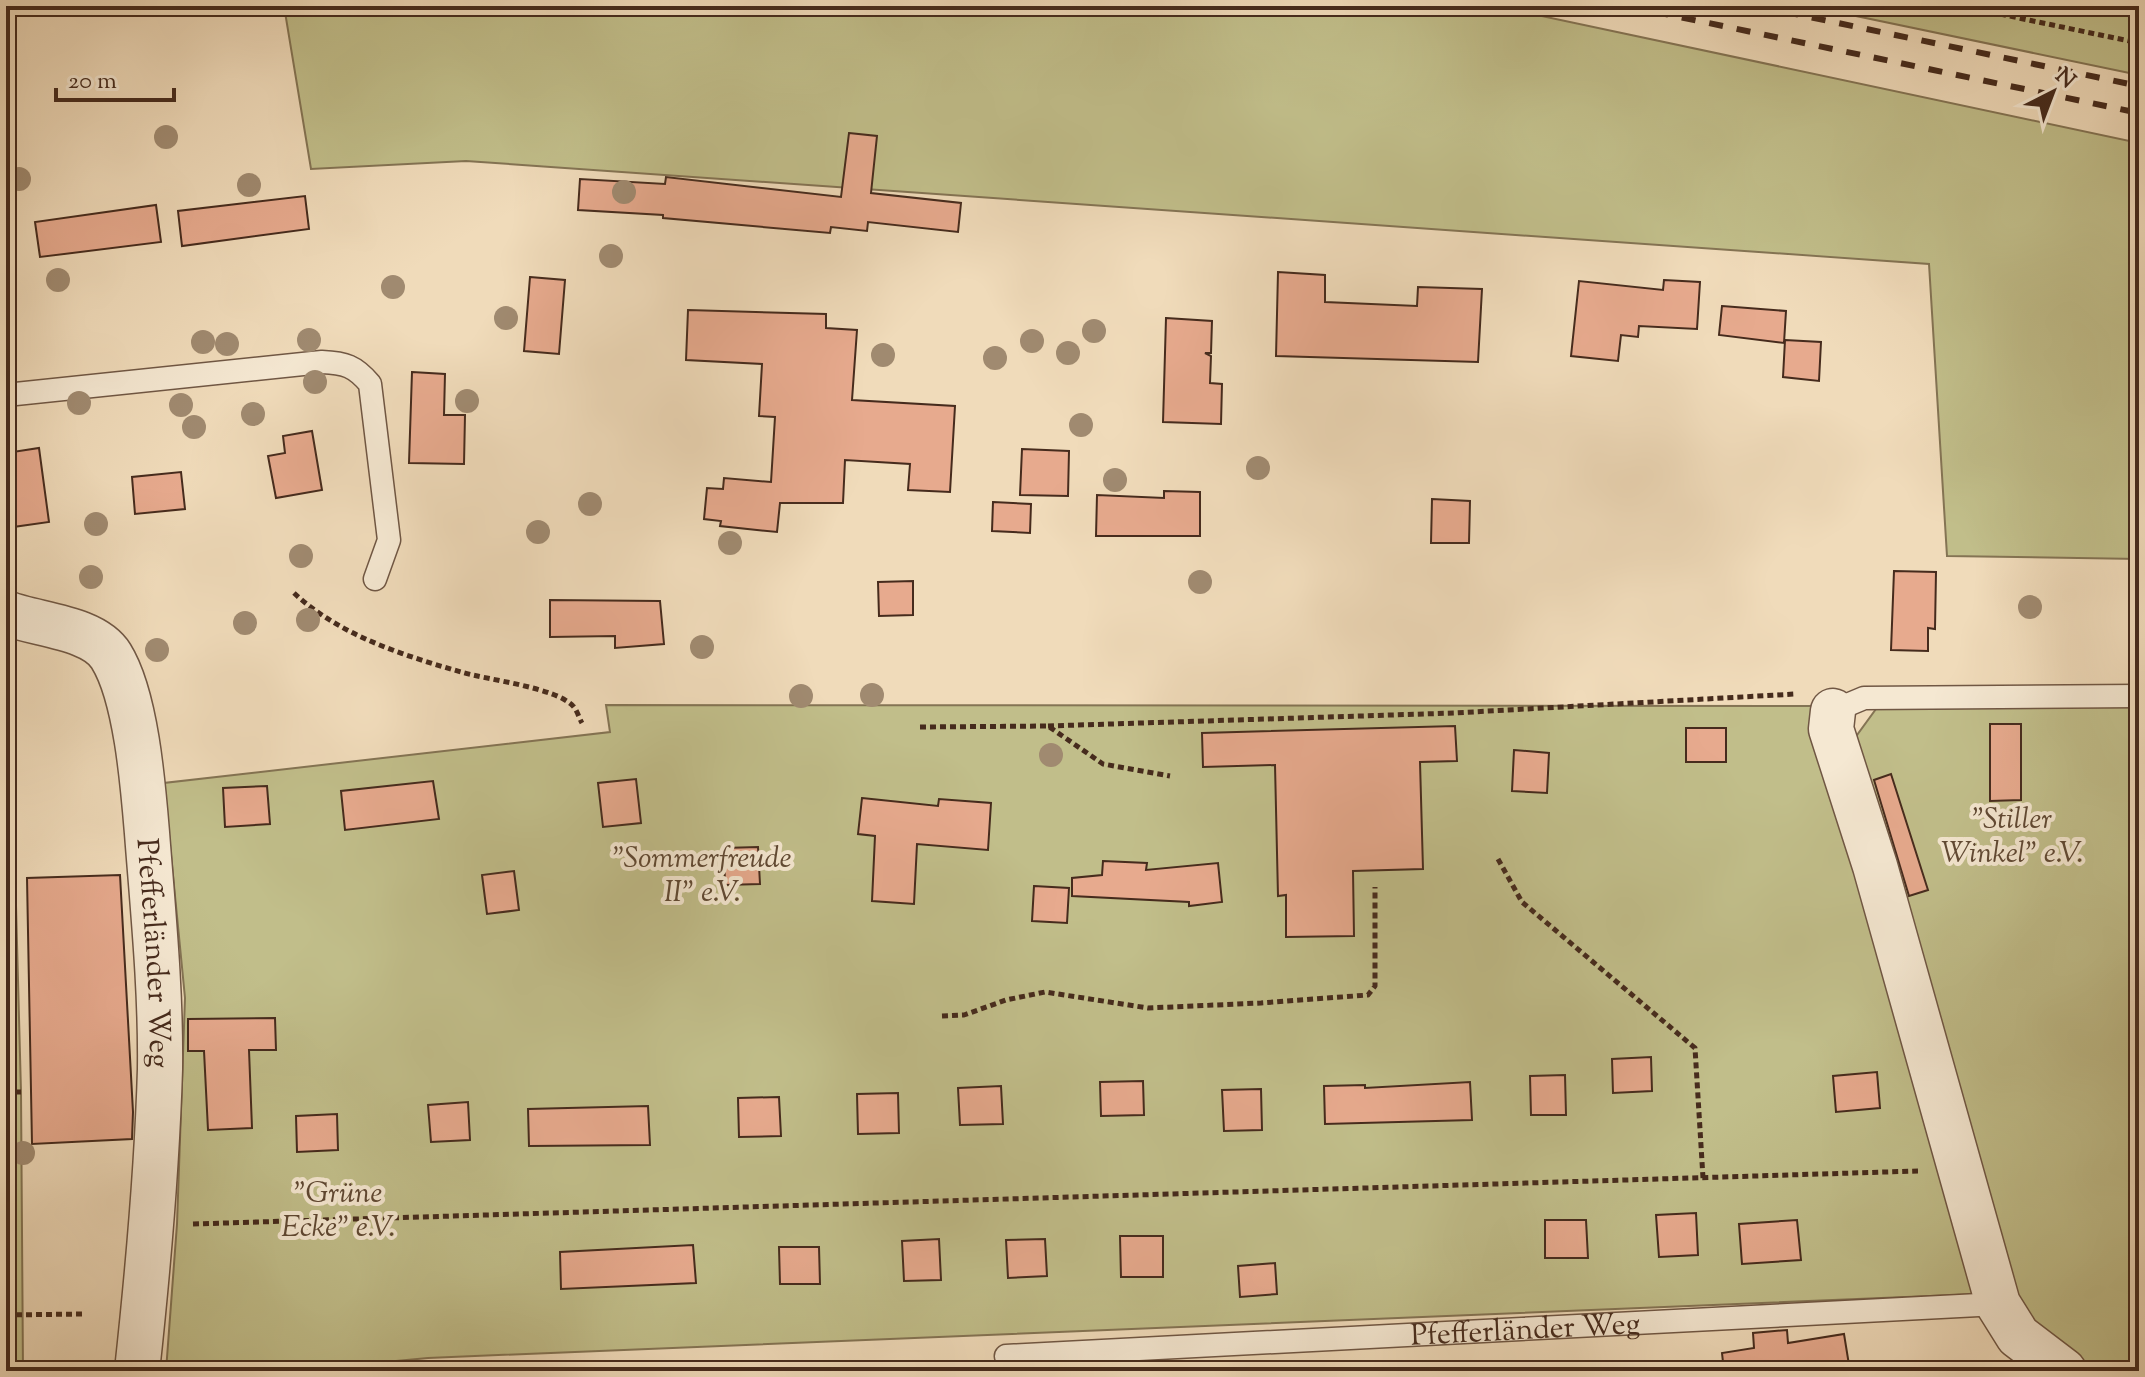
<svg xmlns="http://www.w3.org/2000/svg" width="2145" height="1377" font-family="'Sorts Mill Goudy',serif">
	<rect width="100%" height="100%" fill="#f0dbba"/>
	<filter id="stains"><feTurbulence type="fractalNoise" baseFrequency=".0025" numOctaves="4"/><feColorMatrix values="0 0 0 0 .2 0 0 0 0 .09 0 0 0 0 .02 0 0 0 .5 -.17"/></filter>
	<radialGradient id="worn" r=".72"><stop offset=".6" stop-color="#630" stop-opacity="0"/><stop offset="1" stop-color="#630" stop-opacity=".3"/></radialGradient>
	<g fill="#c1be8a" stroke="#847454" stroke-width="2">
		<path d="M284,6H1495L2139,143V559L1947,556L1929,264L466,161L311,169Z"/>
		<path d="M1808,6H2139V75Z"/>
		<path d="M6,642L9,644L21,1092L23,1371H6Z"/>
		<path d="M606,705L1813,706L1979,1294L428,1358L289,1371H166L177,1224L185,998L164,783L610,732Z"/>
		<path d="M2139,706V1371H2093L2022,1319L1852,742L1876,709Z"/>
	</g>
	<g fill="#e7aa8e" stroke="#462b1d" stroke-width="2">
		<path d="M849,133L877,136L871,193L961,203L958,232L868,222L867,231L831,227L830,233L663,218V215L578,210L580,179L665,184L666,177L841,197Z"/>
		<path d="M305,196L309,229L182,246L178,211Z"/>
		<path d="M156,205L161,242L40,257L35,222Z"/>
		<path d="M1278,272L1325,275V302L1417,306L1418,287L1482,289L1478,362L1276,356Z"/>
		<path d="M530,277L565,280L559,354L524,351Z"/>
		<path d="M1664,280L1700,282L1697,329L1639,326L1638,337L1621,335L1618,361L1571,356L1579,281L1663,290Z"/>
		<path d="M1722,306L1786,311L1784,343L1719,335Z"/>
		<path d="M688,310L826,314V328L857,330L852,400L955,406L950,492L908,490L910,464L845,460L843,503H780L777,532L720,526L721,521L704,519L707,488L723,489L724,478L771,482L775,417L759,416L762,364L686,360Z"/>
		<path d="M1166,318L1212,321L1211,353H1205L1211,356L1210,383L1222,384L1221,424L1163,422Z"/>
		<path d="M1785,340L1821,342L1819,381L1783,377Z"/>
		<path d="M412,372L445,374L444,415H465L464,464L409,463Z"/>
		<path d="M312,431L322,490L276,498L268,456L285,453L283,436Z"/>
		<path d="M39,448L49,522L6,528V453Z"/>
		<path d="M1022,449L1069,451L1068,496L1020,495Z"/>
		<path d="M181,472L185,509L135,514L132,477Z"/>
		<path d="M1164,491L1200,492V536H1096L1097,495L1164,498Z"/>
		<path d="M1432,499L1470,501L1469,543H1431Z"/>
		<path d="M993,502L1031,504L1030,533L992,531Z"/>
		<path d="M1894,571L1936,572L1935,629L1928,628V651L1891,650Z"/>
		<path d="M913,581V615L879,616L878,582Z"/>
		<path d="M550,600L660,601L664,644L615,648V636L550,637Z"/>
		<path d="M1990,724H2021V800L1990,801Z"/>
		<path d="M1455,726L1457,761L1420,762L1423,869L1353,871L1354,936L1286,937V895L1278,896L1275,765L1203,767L1202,733Z"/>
		<rect x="1686" y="728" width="40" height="34"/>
		<path d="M1514,750L1549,753L1547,793L1512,791Z"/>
		<path d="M1891,774L1928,890L1909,896L1874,780Z"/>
		<path d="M636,779L641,823L603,827L598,783Z"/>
		<path d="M433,781L439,819L345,830L341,791Z"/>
		<path d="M267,786L270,824L225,827L223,788Z"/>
		<path d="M862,798L938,806L939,799L991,803L988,850L917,844L914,904L872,901L875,836L858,834Z"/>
		<path d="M758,847L760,884L725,885L724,848Z"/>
		<path d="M1103,861L1147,863L1146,870L1218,863L1222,902L1189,906V902L1072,896V878L1102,875Z"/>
		<path d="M514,871L519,910L487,914L482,875Z"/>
		<path d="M120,875L133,1112L132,1139L32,1144L27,878Z"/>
		<path d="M1034,886L1069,888L1067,923L1032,921Z"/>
		<path d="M275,1018L276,1050H249L252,1128L208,1130L204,1051H188V1019Z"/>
		<path d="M1651,1057L1652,1091L1613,1093L1612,1059Z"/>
		<path d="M1877,1072L1880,1108L1836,1112L1833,1076Z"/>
		<path d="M1565,1075L1566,1115H1531L1530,1076Z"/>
		<path d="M1143,1081L1144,1115L1101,1116L1100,1082Z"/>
		<path d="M1470,1082L1472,1120L1325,1124L1324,1086L1365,1085V1088Z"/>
		<path d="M1001,1086L1003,1124L960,1125L958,1088Z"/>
		<path d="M1261,1089L1262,1130L1224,1131L1222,1090Z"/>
		<path d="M898,1093L899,1133L858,1134L857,1094Z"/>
		<path d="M779,1097L781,1136L739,1137L738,1098Z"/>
		<path d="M468,1102L470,1140L431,1142L428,1105Z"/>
		<path d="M648,1106L650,1145L529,1146L528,1109Z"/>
		<path d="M337,1114L338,1150L297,1152L296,1116Z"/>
		<path d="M1696,1213L1698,1255L1659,1257L1656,1215Z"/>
		<path d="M1545,1220H1586L1588,1258H1545Z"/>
		<path d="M1797,1220L1801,1260L1742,1264L1739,1224Z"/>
		<path d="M1120,1236H1163V1277H1121Z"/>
		<path d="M939,1239L941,1280L904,1281L902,1241Z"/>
		<path d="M1045,1239L1047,1276L1008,1278L1006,1240Z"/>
		<path d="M693,1245L696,1283L561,1289L560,1252Z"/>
		<path d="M779,1247H819L820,1284H780Z"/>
		<path d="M1275,1263L1277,1294L1240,1297L1238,1266Z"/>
		<path d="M1787,1330L1788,1343L1844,1334L1850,1371H1724L1722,1353L1754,1348L1753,1333Z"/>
	</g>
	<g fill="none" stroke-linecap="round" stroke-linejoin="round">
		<g stroke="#705744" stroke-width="25">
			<g id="service">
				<path d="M6,395L322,362C345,363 355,366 370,384L389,540L375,579"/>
				<path d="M1833,711L1864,698L2139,696"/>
				<path id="s1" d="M1006,1356L1998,1304"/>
			</g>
		</g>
		<g stroke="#705744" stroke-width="47">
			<g id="minor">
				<path id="s2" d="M6,613C36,625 93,627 111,656C136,696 143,784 147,833C153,911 161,990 160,1069C157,1170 148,1270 137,1371"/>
				<path d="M1833,711L1831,729L1875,866L1998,1304L2018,1336L2064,1371"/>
			</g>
		</g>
		<g stroke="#462b1d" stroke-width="5" stroke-dasharray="6 4" stroke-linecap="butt">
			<path d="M1961,6L2139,43"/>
			<path d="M294,593C339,635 402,655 461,672C487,680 555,687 573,706C577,710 579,718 582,723"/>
			<path d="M1048,726L1454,713L1795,694"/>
			<path d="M920,727L1048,726L1103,764L1170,776"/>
			<path d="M1498,859L1522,902L1695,1048L1703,1178"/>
			<path d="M942,1016L964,1015L1006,1000L1045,992L1148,1008L1261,1003L1368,995L1375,986V887"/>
			<path d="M6,1092H21"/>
			<path d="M193,1224L1918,1171"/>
			<path d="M6,1315L85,1314"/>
		</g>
		<use href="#service" stroke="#f5e8d2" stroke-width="22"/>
		<use href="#minor" stroke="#f5e8d2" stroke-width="44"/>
		<g stroke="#462b1d" stroke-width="6" stroke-dasharray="14 14" stroke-linecap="butt">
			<path d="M1627,6L2139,113"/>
			<path d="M1757,6L2139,86"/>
		</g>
	</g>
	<g fill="#a08a70">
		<circle cx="166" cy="137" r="12"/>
		<circle cx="19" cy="179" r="12"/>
		<circle cx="249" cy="185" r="12"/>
		<circle cx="624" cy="192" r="12"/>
		<circle cx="611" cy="256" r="12"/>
		<circle cx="58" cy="280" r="12"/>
		<circle cx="393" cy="287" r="12"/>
		<circle cx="506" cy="318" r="12"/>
		<circle cx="1094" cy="331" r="12"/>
		<circle cx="309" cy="340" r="12"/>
		<circle cx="1032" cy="341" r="12"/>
		<circle cx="203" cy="342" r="12"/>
		<circle cx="227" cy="344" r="12"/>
		<circle cx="1068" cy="353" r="12"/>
		<circle cx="883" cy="355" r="12"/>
		<circle cx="995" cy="358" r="12"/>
		<circle cx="315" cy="382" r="12"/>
		<circle cx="467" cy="401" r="12"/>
		<circle cx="79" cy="403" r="12"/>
		<circle cx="181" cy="405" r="12"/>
		<circle cx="253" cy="414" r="12"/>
		<circle cx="1081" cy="425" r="12"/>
		<circle cx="194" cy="427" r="12"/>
		<circle cx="1258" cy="468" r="12"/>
		<circle cx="1115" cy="480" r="12"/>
		<circle cx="590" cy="504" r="12"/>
		<circle cx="96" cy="524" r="12"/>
		<circle cx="538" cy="532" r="12"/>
		<circle cx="730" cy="543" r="12"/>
		<circle cx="301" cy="556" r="12"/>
		<circle cx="91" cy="577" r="12"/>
		<circle cx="1200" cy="582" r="12"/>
		<circle cx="2030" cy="607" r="12"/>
		<circle cx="308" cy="620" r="12"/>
		<circle cx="245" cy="623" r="12"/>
		<circle cx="702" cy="647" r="12"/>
		<circle cx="157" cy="650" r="12"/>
		<circle cx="872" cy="695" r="12"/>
		<circle cx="801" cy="696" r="12"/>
		<circle cx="1051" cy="755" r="12"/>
		<circle cx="23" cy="1153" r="12"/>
	</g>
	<g text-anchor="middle" stroke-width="8" stroke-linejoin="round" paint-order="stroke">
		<g font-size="30" font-style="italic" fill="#5f4833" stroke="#f5e8d2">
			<text x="2012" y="828">"Stiller<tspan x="2012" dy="34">Winkel" e.V.</tspan></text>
			<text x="702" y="867">"Sommerfreude<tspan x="702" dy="34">II" e.V.</tspan></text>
			<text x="338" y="1202">"Grüne<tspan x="338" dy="34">Ecke" e.V.</tspan></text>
		</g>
		<g font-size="30" fill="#462b1d" stroke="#f5e8d2">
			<text dy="10" stroke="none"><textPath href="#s2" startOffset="418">Pfefferländer Weg</textPath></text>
			<text dy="10" stroke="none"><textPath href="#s1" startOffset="520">Pfefferländer Weg</textPath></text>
		</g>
	</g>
	<rect width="2145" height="1377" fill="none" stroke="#f0dbba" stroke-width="32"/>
	<rect x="8" y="8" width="2129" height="1361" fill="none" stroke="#462b1d" stroke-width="4"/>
	<rect x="16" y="16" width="2113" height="1345" fill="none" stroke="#462b1d" stroke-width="2"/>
	<g transform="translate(2053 92) rotate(42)" stroke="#f5e8d2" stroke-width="6" paint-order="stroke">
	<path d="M0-6L14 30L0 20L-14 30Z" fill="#462b1d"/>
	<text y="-12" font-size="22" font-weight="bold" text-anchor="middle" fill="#462b1d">N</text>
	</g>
	<path d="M56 88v12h118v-12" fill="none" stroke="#462b1d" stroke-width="4"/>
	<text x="68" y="88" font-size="24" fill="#462b1d" stroke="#f5e8d2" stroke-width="6" paint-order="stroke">20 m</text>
	<rect width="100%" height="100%" filter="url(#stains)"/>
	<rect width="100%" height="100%" fill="url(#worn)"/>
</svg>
